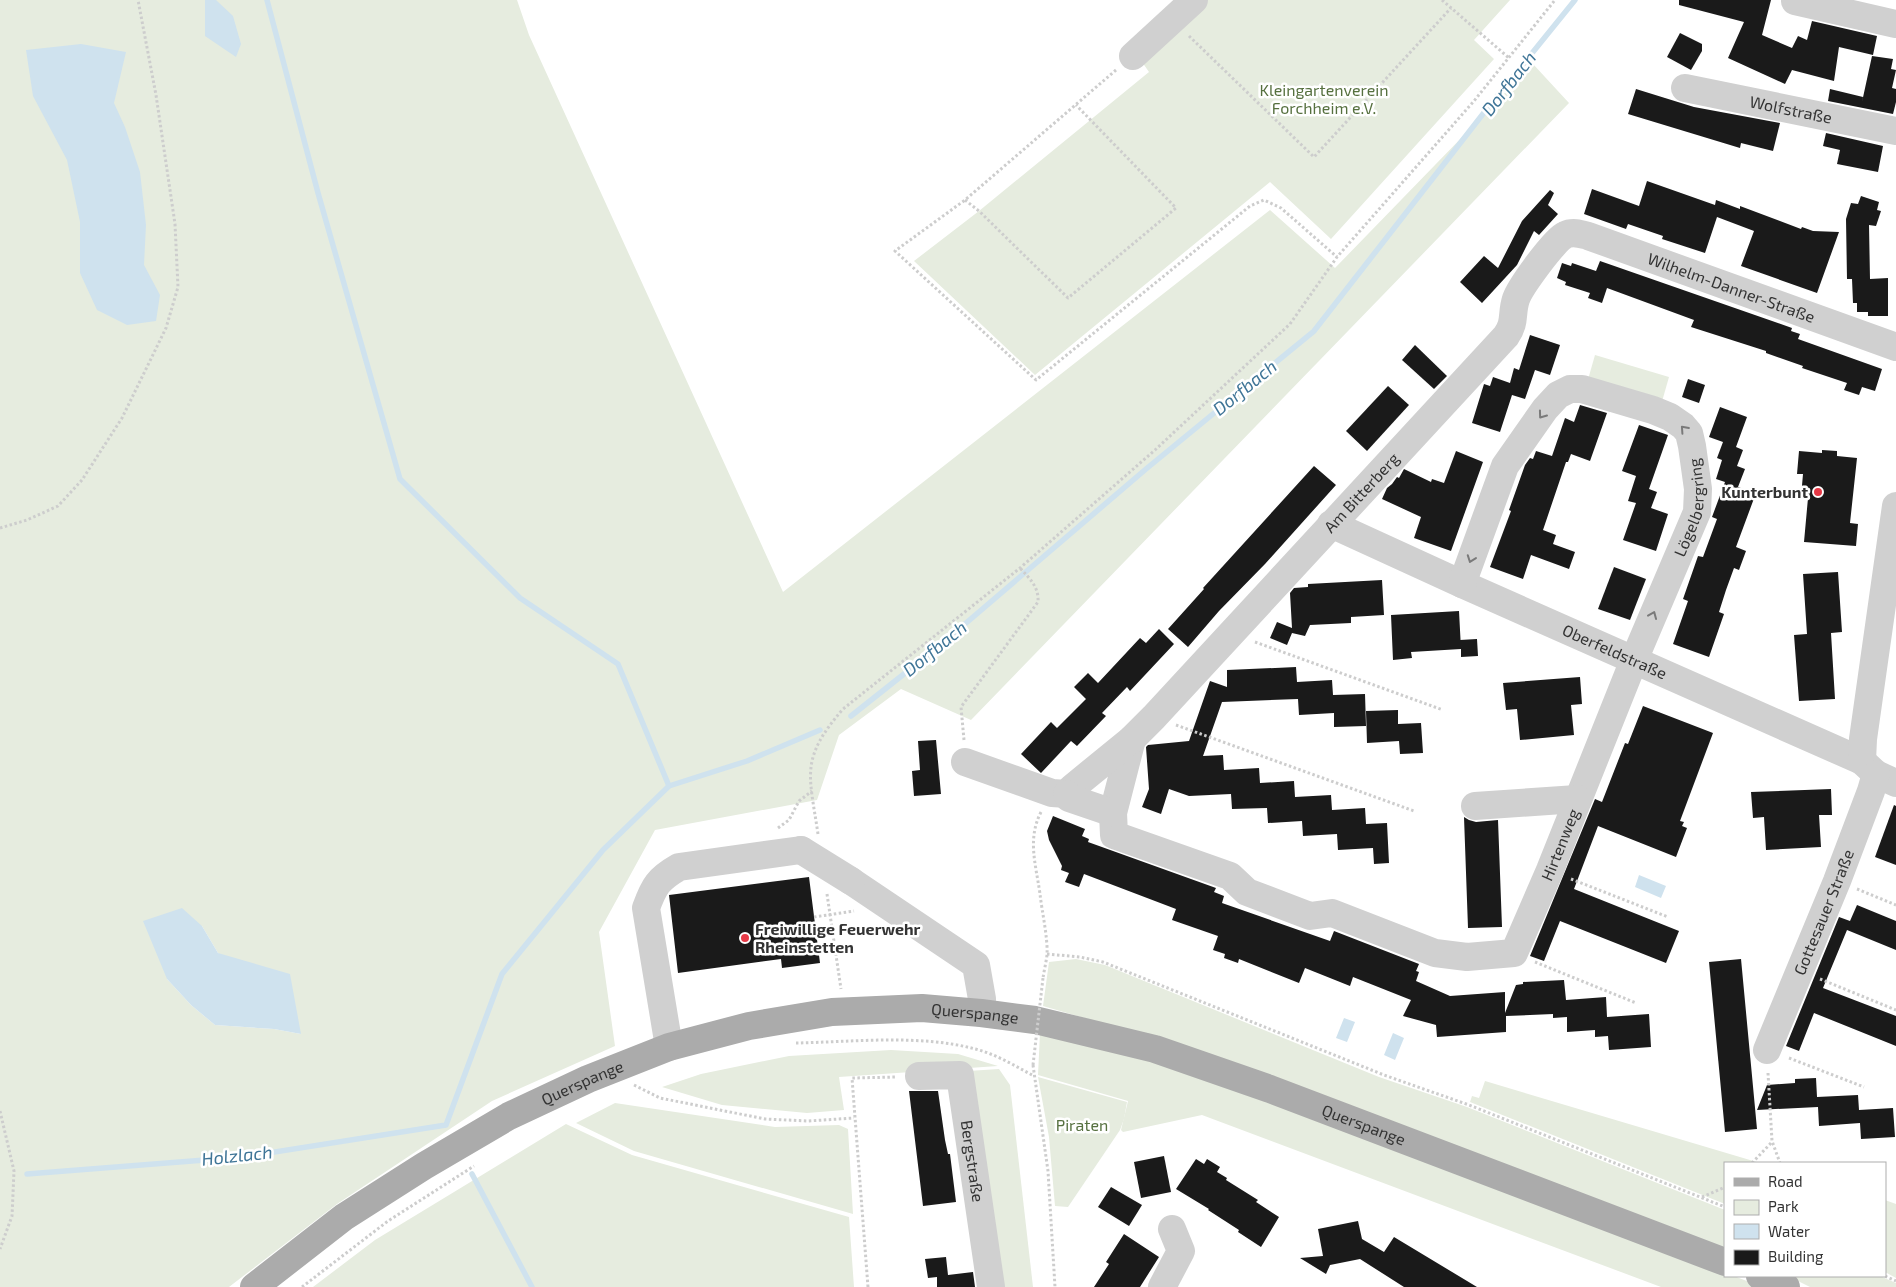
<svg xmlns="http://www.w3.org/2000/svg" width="1896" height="1287" font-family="'Exo 2',sans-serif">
	<rect width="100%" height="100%" fill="#fff"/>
	<g fill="#e6ecdf" fill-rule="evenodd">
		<path d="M0,0H517L529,35L783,592L1270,210L1335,268L1533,64L1569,103L971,720L901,689L839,735L817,800L655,830L599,932L615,1046L492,1101L337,1204L229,1287H0ZM202,926L218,953L301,1034L274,1029L215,1025L191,1005L167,979Z"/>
		<path d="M1205,0H1510L1474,40L1494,59L1331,239L1270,182L1035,375L914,261L979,211L1149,72L1140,59Z"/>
		<path d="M1595,355L1669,377L1661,405L1587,383Z"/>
		<path d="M1076,959L1105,965L1379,1077L1467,1107L1725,1210V1249L1160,1040L1043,1006L1049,962Z"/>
		<path d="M1040,1033L1180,1067L1725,1272V1276H1734L1762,1287H1661L1202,1115L1123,1132L1121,1130L1128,1101L1038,1075Z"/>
		<path d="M891,1050L958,1054L998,1066L839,1077L844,1110L807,1113L722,1105L662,1087L701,1074L789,1056Z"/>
		<path d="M999,1069L1010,1085L1033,1287H1002L968,1071Z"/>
		<path d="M1038,1077L1127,1102L1124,1119L1120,1130L1068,1207L1055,1206L1049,1137Z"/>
		<path d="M1485,1081L1760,1163H1725V1204L1470,1102L1472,1096L1479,1098Z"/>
		<path d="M615,1103L775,1127L839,1125L848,1129L853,1214L634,1151L576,1123Z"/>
		<path d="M566,1124L632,1155L849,1217L854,1287H313L375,1240Z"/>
		<path d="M1885,1200L1896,1204V1278L1885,1272Z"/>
		<path d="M1788,1276H1880L1896,1283V1287H1810Z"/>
	</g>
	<g fill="#cfe2ee">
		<path d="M205,0H216L233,16L241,44L236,57L205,36Z"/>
		<path d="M81,44L126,52L114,103L125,127L140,172L146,225L144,265L160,295L156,321L127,325L97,310L80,273V222L67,160L33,96L26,50Z"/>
		<path d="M1639,875L1666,886L1661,898L1635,887Z"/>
		<path d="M182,908L202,926L218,953L290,974L301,1034L274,1029L215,1025L191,1005L167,979L143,921Z"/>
		<path d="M1344,1018L1355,1022L1347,1042L1336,1038Z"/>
		<path d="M1393,1033L1404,1038L1395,1060L1384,1055Z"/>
	</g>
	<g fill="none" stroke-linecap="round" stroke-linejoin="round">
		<g stroke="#cfe2ee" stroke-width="5.5">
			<path d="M267,0L318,193L400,479L520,598L618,664L669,786"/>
			<path d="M851,716L938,647L1146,469L1314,331L1486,110L1575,0"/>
			<path d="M27,1174L243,1157L446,1125L502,974L603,850L669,786L747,761L820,730"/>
			<path d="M472,1174L532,1287"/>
		</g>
	</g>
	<g fill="#1a1a1a">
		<path d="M1679,0H1771L1762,35L1792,48L1798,36L1807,40L1812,21L1877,36L1873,55L1839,47L1834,81L1792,70L1785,84L1728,58L1744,22L1679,5Z"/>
		<path d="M1680,33L1702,44V51L1691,70L1667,57Z"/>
		<path d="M1872,56L1893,59L1891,69L1896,70L1892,88L1896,89V102L1893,114L1828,101L1830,89L1863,97L1862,102Z"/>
		<path d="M1636,89L1694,107L1780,123L1773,151L1741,143L1740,148L1628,114Z"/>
		<path d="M1826,133L1883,146L1878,172L1837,164L1840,150L1823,146Z"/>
		<path d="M1647,181L1715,205L1716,200L1740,209V206L1801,229L1802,227L1813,231L1839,232L1817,293L1741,266L1754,231L1717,217L1705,253L1662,239L1663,236L1628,224L1626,229L1584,214L1592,189L1639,206Z"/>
		<path d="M1550,190L1554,193L1548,205L1558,214L1539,235L1534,231L1517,265L1482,303L1460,282L1484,256L1498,268L1522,221Z"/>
		<path d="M1861,196L1879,202L1877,210L1881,211L1876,226L1869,225L1870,279L1888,278V316H1868V312H1857V303H1853L1852,279H1847L1846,219L1851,203L1858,204Z"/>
		<path d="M1600,261L1792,328L1791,331L1800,334L1798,339L1882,369L1875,391L1862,387L1859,395L1844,390L1847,383L1802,368L1803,366L1766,353V351L1691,327L1694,320L1607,288L1602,303L1588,298L1590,293L1565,285L1566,282L1557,278L1562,263L1571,266L1572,263L1596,271Z"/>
		<path d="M1530,335L1560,345L1550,375L1535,370L1525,399L1512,395L1500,432L1472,423L1484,384L1490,386L1493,377L1510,383L1514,368L1519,370Z"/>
		<path d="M1415,345L1447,376L1434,389L1402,360Z"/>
		<path d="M1688,379L1705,385L1699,403L1682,397Z"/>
		<path d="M1388,386L1409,405L1367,451L1346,431Z"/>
		<path d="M1580,405L1607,413L1590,461L1571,454L1568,462H1566L1543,530L1556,535L1553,544L1575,552L1569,569L1531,555L1523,579L1490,567L1511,511L1509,510L1525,465L1530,458L1533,459L1536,451L1552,456L1565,418L1574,422Z"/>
		<path d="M1720,407L1747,417L1736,447L1743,450L1737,466L1745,469L1738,487L1729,484L1756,493L1736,547L1746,551L1739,570L1734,568L1726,590L1719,612L1724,614L1709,657L1673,644L1688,601L1683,599L1698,556L1703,557L1717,519L1712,517L1725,482L1716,479L1722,460L1717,458L1723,442L1709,437Z"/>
		<path d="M1639,425L1668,435L1649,489L1657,492L1651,508L1668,514L1656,551L1623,540L1636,503L1628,501L1636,476L1622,471Z"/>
		<path d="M1822,450L1837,451V456L1857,458L1850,523L1858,524L1856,546L1804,542L1808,498L1801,497L1803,474H1797L1799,451L1822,453Z"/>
		<path d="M1456,451L1483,462L1451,551L1414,538L1421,517L1382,499L1387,488L1392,484L1397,477L1399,478L1404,469L1431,482L1432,479L1444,483Z"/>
		<path d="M1314,466L1336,485L1265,564L1219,611L1188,647L1168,629L1204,589L1203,588Z"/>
		<path d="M1614,567L1646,579L1630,620L1598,609Z"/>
		<path d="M1838,572L1842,632L1831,633L1835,699L1799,701L1794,635L1807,634L1803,574Z"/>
		<path d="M1382,580L1384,615L1351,617V623L1310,625L1305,636L1292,633L1287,645L1270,638L1277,622L1292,628L1290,593L1294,588L1308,587V584Z"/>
		<path d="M1459,611L1461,649L1460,640L1477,639L1478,656L1461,657V649L1411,652L1412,658L1393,660L1391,615Z"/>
		<path d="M1159,629L1174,644L1130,691L1127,687L1102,713L1106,716L1077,746L1071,741L1041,773L1021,754L1051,722L1057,728L1086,699L1074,687L1088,673L1098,683L1140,638L1146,643Z"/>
		<path d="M1296,667L1297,682L1332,680L1333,695L1365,694L1366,726L1334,727V713L1299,715L1298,699L1222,702L1203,756L1223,755L1224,770L1259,768L1260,783L1294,781L1295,797L1331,795L1332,810L1365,808L1366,824L1387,823L1389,863L1374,864L1373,848L1338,850L1337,834L1303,836L1302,821L1268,823L1267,808L1232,809L1231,794L1189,796L1169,789L1161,814L1142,807L1149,789L1146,747L1148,745L1189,741L1210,681L1227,687V670Z"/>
		<path d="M1580,677L1582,704L1571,705L1574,735L1520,740L1517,709L1506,710L1503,683Z"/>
		<path d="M1643,706L1713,733L1680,821L1684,822L1682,826L1687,828L1676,857L1598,826L1574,889L1679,931L1666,963L1560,921L1544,961L1530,956L1595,799L1602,802L1625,743L1628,744Z"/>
		<path d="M1398,710V724L1421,723L1423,753L1400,754L1399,741L1367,743L1366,711Z"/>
		<path d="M936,740L941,794L914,796L912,771L920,770L918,741Z"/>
		<path d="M1831,789L1832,815H1819L1821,847L1766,850L1764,817L1753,818L1751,792Z"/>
		<path d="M1894,805L1896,806V865L1875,857Z"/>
		<path d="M1053,816L1085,829L1082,836L1089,839L1088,842L1216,888L1214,892L1224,896L1222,903L1330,941L1334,931L1419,964L1416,971L1419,972L1416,981L1450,996L1505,992V1013L1516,985L1523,984V982L1564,980L1566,1000L1606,997L1607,1017L1649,1014L1651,1047L1609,1050L1608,1036L1595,1037V1030L1567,1032V1017L1553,1018V1014L1506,1016V1032L1437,1037L1436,1025L1403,1016L1411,1000L1353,977L1350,986L1305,968L1299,983L1239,959L1238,963L1224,958L1225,954L1213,950L1218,936L1172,920L1176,909L1084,874L1079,887L1065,882L1069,873L1061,870L1062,866L1049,840L1047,831Z"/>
		<path d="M1464,817L1469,820L1476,822L1498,820L1502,927L1468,928Z"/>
		<path d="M809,877L820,963L782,968L781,959L678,973L669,895Z"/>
		<path d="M1857,905L1896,921V950L1847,930L1823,988L1896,1016V1046L1814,1013L1799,1051L1786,1046L1839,917L1850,921Z"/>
		<path d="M1741,959L1757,1129L1725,1132L1709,962Z"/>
		<path d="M1816,1078L1817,1097L1858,1095L1859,1110L1893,1108L1895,1137L1861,1139L1860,1123L1819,1126L1818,1107L1757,1110L1767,1085L1795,1083V1079Z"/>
		<path d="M909,1091H938L945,1140L948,1154H950L956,1202L923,1206Z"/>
		<path d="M1164,1156L1171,1192L1141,1198L1134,1162Z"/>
		<path d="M1196,1159L1204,1164L1207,1159L1220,1167L1217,1172L1227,1178L1226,1180L1258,1200L1256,1202L1279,1217L1261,1247L1238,1232L1239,1230L1208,1210L1209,1209L1176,1189Z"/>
		<path d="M1111,1187L1142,1205L1129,1226L1098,1207Z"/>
		<path d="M1358,1221L1362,1239L1384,1252L1394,1237L1477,1287H1404L1360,1259L1330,1265L1326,1274L1300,1258L1323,1256L1318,1229Z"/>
		<path d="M1124,1234L1159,1257L1140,1287H1094L1109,1264L1106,1262Z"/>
		<path d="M946,1257L948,1275L973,1272L975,1287H937V1277L928,1278L925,1259Z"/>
	</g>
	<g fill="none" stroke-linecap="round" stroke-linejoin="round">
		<g stroke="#cdcdcd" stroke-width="3" stroke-dasharray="2.5 2.5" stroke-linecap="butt">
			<path d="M1442,0L1509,58"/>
			<path d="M1189,36L1314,157L1451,8"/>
			<path d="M1116,70L965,200L895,251L1036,380L1250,206L1264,200L1281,208L1337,257"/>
			<path d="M965,200L979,211L1068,298L1176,208L1076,105"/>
			<path d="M0,528L27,520L58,506L82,480L122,418L166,328L178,287L175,224L156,95L138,0"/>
			<path d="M1255,642L1443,710"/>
			<path d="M1176,725L1414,811"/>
			<path d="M964,740L961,707L1038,602C1039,587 1030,579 1020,568"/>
			<path d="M1041,812C1027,839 1036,865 1040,894C1042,912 1048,938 1047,955C1046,963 1044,971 1043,978"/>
			<path d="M778,828L789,820L799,801L812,791"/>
			<path d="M818,834C809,773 800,759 843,709L1020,568L1155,450L1290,324L1337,257L1474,101L1555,0"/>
			<path d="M1571,879L1668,917"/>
			<path d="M1857,889L1896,905"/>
			<path d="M827,894L841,989"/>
			<path d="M1047,954L1080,957L1103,962L1384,1075L1469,1105L1725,1207"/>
			<path d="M1535,962L1636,1003"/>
			<path d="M1820,979L1896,1010"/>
			<path d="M796,1043C852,1042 921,1034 975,1049C996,1054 1015,1066 1034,1076"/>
			<path d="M1789,1058L1864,1087"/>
			<path d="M1033,1065L1048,1171L1055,1287"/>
			<path d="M1768,1073L1772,1141L1780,1163"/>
			<path d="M634,1085L660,1098L765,1119L808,1121L854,1118"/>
			<path d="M0,1111L14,1171L12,1216L0,1249"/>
			<path d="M1752,1163L1772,1142"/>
			<path d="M1702,1197L1725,1187"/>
			<path d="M1885,1276L1896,1281"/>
			<path d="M302,1287L388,1221L474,1166"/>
			<path d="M868,1287L852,1078L897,1077"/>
		</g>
		<g stroke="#d0d0d0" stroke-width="28">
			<path d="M1795,1L1896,24"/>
			<path d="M1133,56L1194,0"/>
			<path id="s1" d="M1685,88L1896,131"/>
			<path id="s2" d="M1331,524L1462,584L1862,761L1876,774L1896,783"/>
			<path id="s3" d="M1132,739L1113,813L1114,835L1230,876L1247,892L1310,916L1332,913L1435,953L1467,957L1514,953L1550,870L1634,660L1697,512L1698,489L1692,446L1689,433L1683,426L1670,417L1653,410L1582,389H1570L1558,395L1545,409L1505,466L1462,584"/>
			<path d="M1862,761L1863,739L1896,506"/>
			<path d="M965,762L1052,793L1067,794"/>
			<path id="s4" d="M1067,794L1072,788L1132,739L1154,717L1506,336C1516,322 1511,314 1516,299C1520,287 1555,239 1565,235C1573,231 1581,234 1588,236L1896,347"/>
			<path d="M1067,794L1069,798L1113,813"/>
			<path d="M1475,806L1577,799"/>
			<path d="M851,881L976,965L982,999L981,1013"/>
			<path d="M669,1047L646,908C654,886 658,879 679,867L801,850"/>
			<path id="s5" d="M1767,1050L1837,881L1871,791L1876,774"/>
			<path id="s6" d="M919,1076L960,1075L991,1287"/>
			<path d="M1162,1287L1181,1251L1172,1229"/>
		</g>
		<g stroke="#ababab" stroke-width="28">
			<path d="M1760,1276L1786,1287"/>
			<path id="s7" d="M254,1287L344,1217L424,1166L509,1116L588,1079L669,1047L749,1026L832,1012L922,1008L981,1013L1035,1020L1155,1049L1270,1089L1725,1262"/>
		</g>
		<g stroke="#cdcdcd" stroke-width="3" stroke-dasharray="2.5 2.5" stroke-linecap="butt">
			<path d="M814,917L854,911"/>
			<path d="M1033,1065L1043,978"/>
		</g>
		<path stroke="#d0d0d0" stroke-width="28" d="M801,850L851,881"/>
	</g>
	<defs><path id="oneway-chevron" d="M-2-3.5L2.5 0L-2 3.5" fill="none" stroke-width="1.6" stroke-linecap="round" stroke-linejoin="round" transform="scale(1.25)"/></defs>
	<g stroke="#7a7a7a">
		<use href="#oneway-chevron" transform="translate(1542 415) rotate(126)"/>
		<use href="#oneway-chevron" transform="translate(1684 429) rotate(-132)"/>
		<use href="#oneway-chevron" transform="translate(1471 559) rotate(110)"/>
		<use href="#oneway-chevron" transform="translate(1653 615) rotate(-67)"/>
	</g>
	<g fill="#e63946" stroke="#fff" stroke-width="2">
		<circle cx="1818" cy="492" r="5"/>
		<circle cx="745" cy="938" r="5"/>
	</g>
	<g text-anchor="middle" stroke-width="5" stroke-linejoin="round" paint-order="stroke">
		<g font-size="16" fill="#56703f" stroke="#fff">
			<text x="1324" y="96">Kleingartenverein<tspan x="1324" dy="18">Forchheim e.V.</tspan></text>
			<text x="1082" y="1131">Piraten</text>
		</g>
		<g font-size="16" fill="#333" stroke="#fff">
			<text dy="6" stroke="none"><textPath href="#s1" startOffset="108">Wolfstraße</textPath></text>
			<text dy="6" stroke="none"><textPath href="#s4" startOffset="931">Wilhelm-Danner-Straße</textPath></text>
			<text dy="6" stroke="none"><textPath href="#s4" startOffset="422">Am Bitterberg</textPath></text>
			<text dy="6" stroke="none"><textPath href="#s3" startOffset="1005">Lögelbergring</textPath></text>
			<text dy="6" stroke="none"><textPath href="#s2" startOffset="311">Oberfeldstraße</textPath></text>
			<text dy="6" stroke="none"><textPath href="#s3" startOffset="642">Hirtenweg</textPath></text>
			<text dy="6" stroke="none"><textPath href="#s5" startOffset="149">Gottesauer Straße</textPath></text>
			<text dy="6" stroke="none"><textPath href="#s7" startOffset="792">Querspange</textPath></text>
			<text dy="6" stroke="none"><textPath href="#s7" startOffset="388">Querspange</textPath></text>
			<text dy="6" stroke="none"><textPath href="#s7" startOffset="1198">Querspange</textPath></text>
			<text dy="6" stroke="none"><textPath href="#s6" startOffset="128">Bergstraße</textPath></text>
		</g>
		<g font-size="16" font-weight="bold" fill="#333" stroke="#fff" text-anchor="end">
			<text x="1808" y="498">Kunterbunt</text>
			<text x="755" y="935" text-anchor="start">Freiwillige Feuerwehr<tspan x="755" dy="18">Rheinstetten</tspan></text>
		</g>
		<g font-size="18" font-style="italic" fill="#3f7597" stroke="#fff">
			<text transform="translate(1509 84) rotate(-52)" y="6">Dorfbach</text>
			<text transform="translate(1245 388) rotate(-39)" y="6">Dorfbach</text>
			<text transform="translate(935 649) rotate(-39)" y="6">Dorfbach</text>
			<text transform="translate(237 1156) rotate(-6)" y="6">Holzlach</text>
		</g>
	</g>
	<rect x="1724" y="1162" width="162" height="115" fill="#ffffff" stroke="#adadad"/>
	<rect x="1734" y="1178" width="25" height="8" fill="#ababab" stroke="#adadad"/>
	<text x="1768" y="1187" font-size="15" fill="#333333">Road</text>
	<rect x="1734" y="1200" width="25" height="15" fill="#e6ecdf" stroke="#adadad"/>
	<text x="1768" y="1212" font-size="15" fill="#333333">Park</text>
	<rect x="1734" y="1224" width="25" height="15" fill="#cfe2ee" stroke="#adadad"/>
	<text x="1768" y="1237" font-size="15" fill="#333333">Water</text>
	<rect x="1734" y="1250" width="25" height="15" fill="#1a1a1a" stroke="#adadad"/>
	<text x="1768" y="1262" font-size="15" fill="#333333">Building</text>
</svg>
